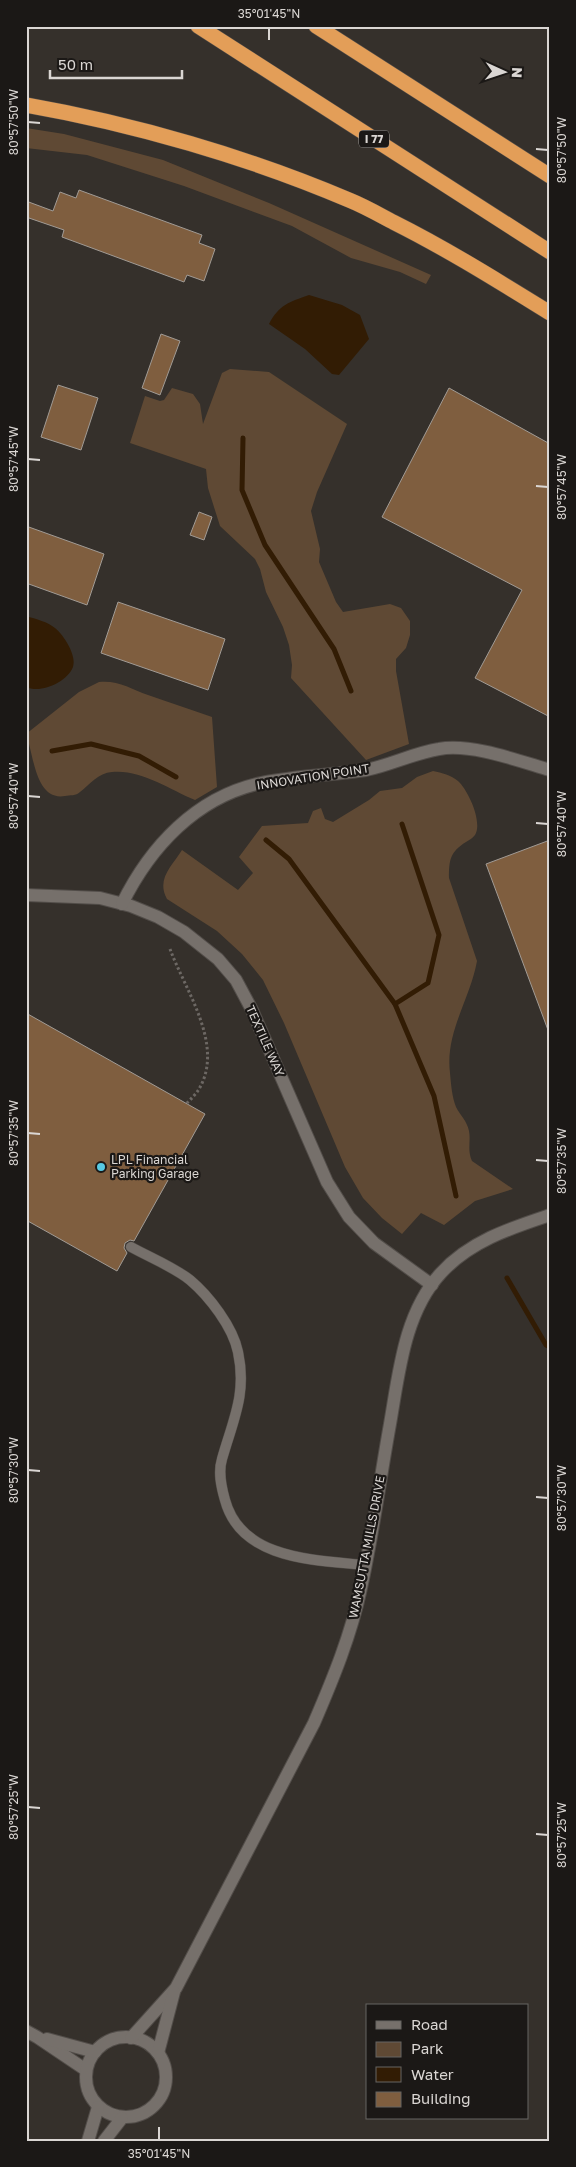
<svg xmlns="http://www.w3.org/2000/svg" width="576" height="2167" font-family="'Golos Text',sans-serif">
	<rect width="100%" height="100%" fill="#35302b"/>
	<g fill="#5f4934">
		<path d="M26,128L64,134L163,160L269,203L431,275L426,284L400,272L351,258L292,226L184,186L87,155L26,148Z"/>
		<path d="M230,369L269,372L347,424L317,492L311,511L320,549L319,562L336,602L343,612L390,604L401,608L410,621V635L406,648L396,659V671L409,744L366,760L291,678L292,665L289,645L283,627L266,592L260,569L255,559L220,526L208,488L206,469L130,443L145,396L160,401L164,400L172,388L193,394L200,404L203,424L222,373Z"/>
		<path d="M99,682C118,680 131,689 148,695C169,702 191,710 212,717L217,787L195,800C169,789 140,769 112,772C98,773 90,784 80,792C76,796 70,795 65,796C35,801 34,755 26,734L79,692Z"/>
		<path d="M433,771C442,773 451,775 458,781C468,790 483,822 475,835C473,838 469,840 466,842C450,852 449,860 449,878L477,961C470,1000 445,1032 450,1073C451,1084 452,1097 456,1107C460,1115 467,1121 469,1131C471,1141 467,1150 472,1161L513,1189L475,1201L444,1225L421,1213L402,1234L382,1218L363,1198L345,1167L284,1023L263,980L242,954L217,931L167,899C156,879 172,866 182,850L238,890L253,873L239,857L262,826L308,823L313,811L321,808L325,819L333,822L369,800L380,791L402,788L417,777Z"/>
	</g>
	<g fill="#321c04">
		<path d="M309,295L342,305L360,315L369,339L339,375L332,374L305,349L269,324C279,305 289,302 309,295Z"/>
		<path d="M26,616C36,619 48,622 55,628C64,635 77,656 73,667C67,682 41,694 26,687Z"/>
	</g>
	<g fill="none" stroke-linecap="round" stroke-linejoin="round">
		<g stroke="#321c04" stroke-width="5">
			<path d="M243,438L242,490L265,545L334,649L351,691"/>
			<path d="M52,751L91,744L139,756L176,777"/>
			<path d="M266,840L289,859L395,1004L434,1096L456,1196"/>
			<path d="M395,1004L428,983L439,935L402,824"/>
			<path d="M507,1278L546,1345L550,1347"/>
		</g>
	</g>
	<g fill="#7f5e3f" stroke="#a19b95">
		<path d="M79,190L202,235L199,243L215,249L204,281L187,275L184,282L62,237L64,230L26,217V201L53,211L60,192L76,198Z"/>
		<path d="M161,334L180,341L160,395L142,388Z"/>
		<path d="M58,385L98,398L81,450L41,437Z"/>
		<path d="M449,388L550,444V717L475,678L522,590L382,517Z"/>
		<path d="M199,512L212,517L204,540L190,535Z"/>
		<path d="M26,526L104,554L87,605L26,583Z"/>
		<path d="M118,602L225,639L208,690L101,653Z"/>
		<path d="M550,840V1030H548L486,864Z"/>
		<path d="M26,1013L205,1114L134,1241L130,1240L125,1243L124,1248L127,1253L117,1271L26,1220Z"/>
	</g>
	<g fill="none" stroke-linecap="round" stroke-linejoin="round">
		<g stroke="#524d49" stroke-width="11">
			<path id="service" d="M131,1247C149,1257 174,1267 190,1280C209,1296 233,1327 238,1352C247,1394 233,1420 222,1459C218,1472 221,1486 225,1500C241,1560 315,1560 365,1565"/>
		</g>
		<g stroke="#524d49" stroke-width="14">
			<g id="minor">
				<path d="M26,895L100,898L131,906L158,917L184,932L218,959L236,980L252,1010L327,1182L349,1217L374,1243L432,1285"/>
				<path d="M122,904C150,847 196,797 261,783C295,776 331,775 366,770C391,765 414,753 439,749C471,743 519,761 550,770"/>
				<path d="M26,2031L37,2037L86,2070"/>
				<circle cx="126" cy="2077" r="40"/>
				<path d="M131,2038L176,1988L314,1723C333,1679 351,1635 361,1588C373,1534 380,1479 390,1424C399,1373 404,1313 441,1273C470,1241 511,1228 550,1215"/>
				<path d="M47,2039L95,2052"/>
				<path d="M158,2053L174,1992"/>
				<path d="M88,2141L98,2107"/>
				<path d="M104,2141L122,2118"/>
			</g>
		</g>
		<g stroke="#524d49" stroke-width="16">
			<g id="motorway">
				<path d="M198,26L550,252"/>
				<path d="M316,26L550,176"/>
				<path d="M26,105C134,124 248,157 349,200C364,206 378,214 393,222C447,249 498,281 550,313"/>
			</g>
		</g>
		<path stroke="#6d6864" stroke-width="3" stroke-dasharray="2.5 2.5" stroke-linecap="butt" d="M170,949C185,990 225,1045 199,1089C196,1094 191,1099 186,1104"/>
		<use href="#service" stroke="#76706b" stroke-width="10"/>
		<use href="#minor" stroke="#76706b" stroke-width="12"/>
		<use href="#motorway" stroke="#e39e58" stroke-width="15"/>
	</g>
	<path fill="none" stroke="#dad6d3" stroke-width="2" d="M269,40V28M28,122L40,123M536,149L548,150M28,459L40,460M536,486L548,487M28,796L40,797M536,823L548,824M28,1133L40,1134M536,1160L548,1161M28,1470L40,1471M536,1497L548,1498M28,1807L40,1808M536,1834L548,1835M159,2140V2127"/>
	<circle fill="#57c9e2" stroke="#1b1816" stroke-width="2" cx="101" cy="1167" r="5"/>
	<g text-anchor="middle" stroke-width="4.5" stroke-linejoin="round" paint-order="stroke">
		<rect fill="#1b1816" stroke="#a19d9a" stroke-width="1" x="359" y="130.5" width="30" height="17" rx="4"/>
		<g font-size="11" font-weight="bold" fill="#dad6d3">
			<text x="374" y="143">I 77</text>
		</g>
		<g font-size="12" fill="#dad6d3" stroke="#1b1816">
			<text transform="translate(313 777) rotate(-9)" y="4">INNOVATION POINT</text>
			<text transform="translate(265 1041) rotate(66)" y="4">TEXTILE WAY</text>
			<text transform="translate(367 1547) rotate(-79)" y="4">WAMSUTTA MILLS DRIVE</text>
		</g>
		<g font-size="12" fill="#dad6d3" stroke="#1b1816" text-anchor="start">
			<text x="111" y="1164">LPL Financial<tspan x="111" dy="14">Parking Garage</tspan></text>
		</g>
	</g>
	<rect width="576" height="2167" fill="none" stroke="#1b1816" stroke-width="55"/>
	<rect x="366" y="2004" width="162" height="115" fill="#1b1816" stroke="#676462"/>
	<rect x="376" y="2021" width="25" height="8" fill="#76706b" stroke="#676462"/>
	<text x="411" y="2030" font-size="15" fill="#dad6d3">Road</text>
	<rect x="376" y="2042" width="25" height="15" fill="#5f4934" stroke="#676462"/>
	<text x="411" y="2054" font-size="15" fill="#dad6d3">Park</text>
	<rect x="376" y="2067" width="25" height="15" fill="#321c04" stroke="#676462"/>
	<text x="411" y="2080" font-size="15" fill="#dad6d3">Water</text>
	<rect x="376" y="2092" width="25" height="15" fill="#7f5e3f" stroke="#676462"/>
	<text x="411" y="2104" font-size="15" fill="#dad6d3">Building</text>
	<g transform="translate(504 72) rotate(93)" stroke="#1b1816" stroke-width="4" paint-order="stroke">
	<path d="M0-4L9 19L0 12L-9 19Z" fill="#dad6d3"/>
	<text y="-8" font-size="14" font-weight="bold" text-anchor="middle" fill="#dad6d3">N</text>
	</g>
	<path d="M50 70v8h132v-8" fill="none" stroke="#dad6d3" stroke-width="2.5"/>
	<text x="58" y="70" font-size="15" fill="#dad6d3" stroke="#1b1816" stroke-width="4" paint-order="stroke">50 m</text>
	<rect x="28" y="28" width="520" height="2112" fill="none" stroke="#dad6d3" stroke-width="2"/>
	<g font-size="12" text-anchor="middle" fill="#dad6d3">
		<text x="269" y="18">35°01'45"N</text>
		<text transform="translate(14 122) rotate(-90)" y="4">80°57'50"W</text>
		<text transform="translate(562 150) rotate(-90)" y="4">80°57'50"W</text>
		<text transform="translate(14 459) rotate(-90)" y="4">80°57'45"W</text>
		<text transform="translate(562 487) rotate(-90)" y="4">80°57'45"W</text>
		<text transform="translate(14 796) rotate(-90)" y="4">80°57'40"W</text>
		<text transform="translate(562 824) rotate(-90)" y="4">80°57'40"W</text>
		<text transform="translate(14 1133) rotate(-90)" y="4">80°57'35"W</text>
		<text transform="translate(562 1161) rotate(-90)" y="4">80°57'35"W</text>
		<text transform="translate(14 1470) rotate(-90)" y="4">80°57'30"W</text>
		<text transform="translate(562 1498) rotate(-90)" y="4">80°57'30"W</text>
		<text transform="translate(14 1807) rotate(-90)" y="4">80°57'25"W</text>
		<text transform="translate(562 1835) rotate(-90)" y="4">80°57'25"W</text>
		<text x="159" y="2158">35°01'45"N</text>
	</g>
</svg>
